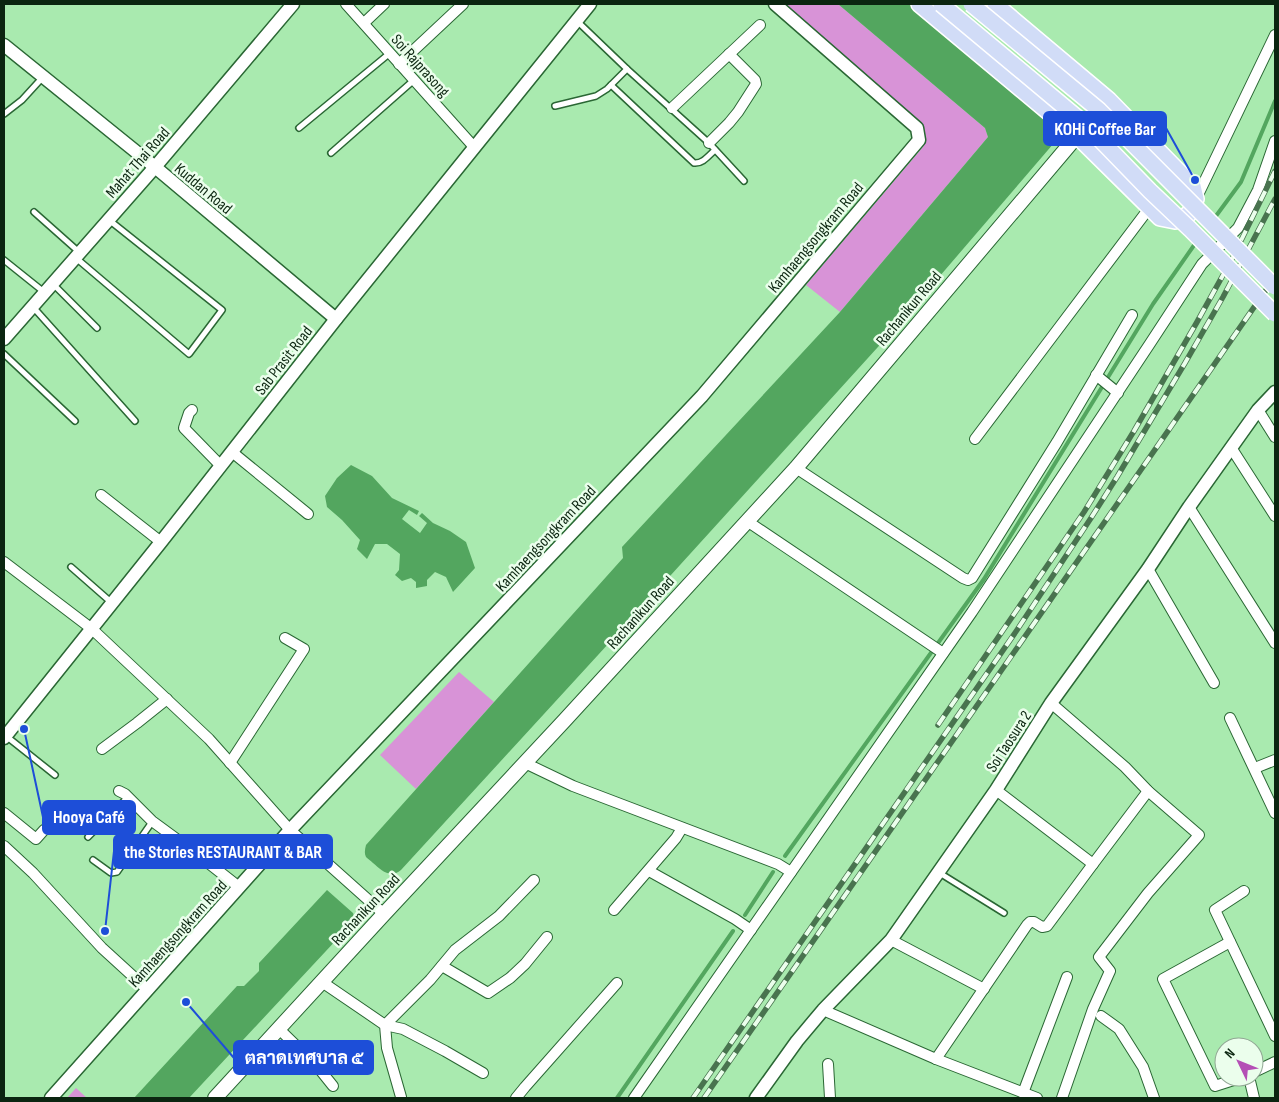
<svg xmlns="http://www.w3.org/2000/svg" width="1279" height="1102" font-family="'Sofia Sans Condensed',Sarabun,sans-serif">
	<rect width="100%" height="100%" fill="#a9eaaf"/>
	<g fill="#d893d7">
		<path d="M778,4H838L985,128L988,137L840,312L806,285L923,147L926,136L920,125Z"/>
		<path d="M459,672L494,702L416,789L380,755Z"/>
		<path d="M76,1088L87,1098H67Z"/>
	</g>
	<g fill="#53a65f">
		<path d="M838,4H910L1059,131L1060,136L897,326L631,619L401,870C390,879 381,870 373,863C371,861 368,859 366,857C364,853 365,849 366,845L623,558L622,547L840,312L988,137L985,128Z"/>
		<path d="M351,465L372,476L392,498L419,511L417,515L409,510L402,519L420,533L427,523L419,516L422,513L433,523L450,531L466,542L475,568L453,592L446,577L435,572L427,580V586L416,588V582L411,578L402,581L395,575L399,570L400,554L387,544H375L367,559L357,549L360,540L342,520L327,507L325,496L337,478Z"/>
		<path d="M327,890L353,913L355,918L353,922L189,1098H134L237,986H244L259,971V963Z"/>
	</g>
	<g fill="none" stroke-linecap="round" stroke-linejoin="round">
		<g stroke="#53a65f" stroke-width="4">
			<path d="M1213,220L1241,182L1275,101"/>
			<path d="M785,856L984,579L1153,304L1197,241"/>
			<path d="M745,915L773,872"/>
			<path d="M617,1098L733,931"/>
		</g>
		<g stroke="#2a6734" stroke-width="8">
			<g id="service">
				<path d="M577,21L627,69L709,143L744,181"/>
				<path d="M611,85L694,163C703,164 709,155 715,150"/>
				<path d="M555,106L596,96L607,89L627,69"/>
				<path d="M4,114L22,100L43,77"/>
				<path d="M299,128L390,53"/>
				<path d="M331,153L414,80"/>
				<path d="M34,212L79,252"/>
				<path d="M76,258L189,354L222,310L109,220"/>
				<path d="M4,260L44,292"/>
				<path d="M53,284L97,328"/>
				<path d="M33,307L135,421"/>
				<path d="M4,354L75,421"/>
				<path d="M71,567L112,603"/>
				<path d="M6,736L55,775"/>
				<path d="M88,837L128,797"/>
				<path d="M93,860L111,873L117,872L152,822"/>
				<path d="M938,872L1004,913"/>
			</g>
		</g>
		<g stroke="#2a6734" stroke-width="12">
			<g id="minor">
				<path d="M346,4L474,147"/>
				<path d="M364,23L384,4"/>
				<path d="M399,64L463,4"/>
				<path d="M672,108L760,25"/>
				<path d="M709,143L729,123L738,112L756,84L755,80L729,54"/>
				<path d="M1196,199L1275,35"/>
				<path d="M1096,375L1118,393"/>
				<path d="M192,410L189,413L184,428L221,466"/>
				<path d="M1258,410L1275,437"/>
				<path d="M975,439L1150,207"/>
				<path d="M1232,449L1275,516"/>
				<path d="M232,452L308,514"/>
				<path d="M796,468L963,578L968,580L972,578L1057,442L1132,315"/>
				<path d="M101,495L161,542"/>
				<path d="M1189,507L1275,643"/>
				<path d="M747,521L943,653"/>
				<path d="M4,562L92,629L209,739L290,830L384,914"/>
				<path d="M1148,569L1214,683"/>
				<path d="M1051,703L1125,767L1148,791L1199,835L1148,893L1099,957L1110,971L1093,1009L1062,1098"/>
				<path d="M1230,718L1275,813"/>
				<path d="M102,749L137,723L167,699"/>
				<path d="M230,763L304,649L285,638"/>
				<path d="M525,763L573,786L778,864L791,872"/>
				<path d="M1255,768L1275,760"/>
				<path d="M996,790L1093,864L1148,791"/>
				<path d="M119,791L125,794L152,821L197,854L239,887"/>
				<path d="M4,813L36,839L44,830"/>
				<path d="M4,846L33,873L102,948L148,990"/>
				<path d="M649,871L735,919L751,930"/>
				<path d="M1244,891L1215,910L1275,1036"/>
				<path d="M614,910L676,838L682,828"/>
				<path d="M891,940L984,989"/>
				<path d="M1230,942L1163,979L1215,1086L1243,1077"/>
				<path d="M442,966L488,993L510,978L525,964L547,937"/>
				<path d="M322,982L385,1025L387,1048L401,1097"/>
				<path d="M823,1010L936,1059L1037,1098"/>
				<path d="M1101,1016L1119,1029L1143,1067L1154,1098"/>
				<path d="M279,1029L317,1066L333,1086"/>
				<path d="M936,1059L1027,925L1030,922H1034L1042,927L1047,926L1093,864"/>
				<path d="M828,1064L830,1098"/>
				<path d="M1254,1072L1275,1062"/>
				<path d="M483,1073L445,1051L403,1029L385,1025L430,980L455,950L499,916L534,880"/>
				<path d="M1249,1077L1254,1098"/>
				<path d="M1023,1093L1067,977"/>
				<path d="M516,1098L525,1087L617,983"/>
				<path d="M634,1098L972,612L1151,342L1202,264L1238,228L1258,190L1275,141"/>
			</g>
		</g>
		<g stroke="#2a6734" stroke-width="15">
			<g id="tertiary">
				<path d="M4,45L155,167L336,319"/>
				<path d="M4,339L155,167L293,4"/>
				<path d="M4,738L161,542L336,319L590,4"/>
				<path d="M51,1098L290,830L702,396L919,140L917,128L775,4"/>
				<path d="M756,1098L797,1041L823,1010L891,940L996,790L1051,703L1148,569L1189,507L1258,410L1275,392"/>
			</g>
		</g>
		<g stroke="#2a6734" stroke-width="16">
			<path id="secondary" d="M215,1098L384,914L564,721L796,468L1077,136"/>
		</g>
		<g stroke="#fff" stroke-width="18">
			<path id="primary" d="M919,4L1077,136L1160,218L1175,221L1189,214L1196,199L1193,186L1109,100L995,4"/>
		</g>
		<use href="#service" stroke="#fff" stroke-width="5"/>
		<use href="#minor" stroke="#fff" stroke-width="10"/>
		<use href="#tertiary" stroke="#fff" stroke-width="12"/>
		<use href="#secondary" stroke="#fff" stroke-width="14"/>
		<use href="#primary" stroke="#d1dcf7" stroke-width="15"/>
		<g stroke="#49734f" stroke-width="5.5">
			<g id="rail">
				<path d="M938,725L1084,512L1134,431L1197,322L1233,257L1275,171"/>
				<path d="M693,1098L1017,630L1091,518L1117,477L1185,363L1223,297L1275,199"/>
				<path d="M704,1098L1275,277"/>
			</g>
		</g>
		<use href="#rail" stroke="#ebfeec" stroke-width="4" stroke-dasharray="11" stroke-linecap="butt"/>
		<g stroke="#fff" stroke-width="18" stroke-linecap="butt">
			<g id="primary-bridge">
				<path d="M941,4L1086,125L1150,191L1190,229L1275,314"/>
				<path d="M971,4L1099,110L1275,287"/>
			</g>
		</g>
		<use href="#primary-bridge" stroke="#d1dcf7" stroke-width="15"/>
	</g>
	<g text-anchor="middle" stroke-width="5" stroke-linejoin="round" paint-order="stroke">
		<g font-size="16" fill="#0b2510" stroke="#ebfeec">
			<text transform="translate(421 65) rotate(48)" y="6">Soi Rajprasong</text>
			<text transform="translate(137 162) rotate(-49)" y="6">Mahat Thai Road</text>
			<text transform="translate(204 188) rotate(40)" y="6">Kuddan Road</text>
			<text transform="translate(815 237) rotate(-50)" y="6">Kamhaengsongkram Road</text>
			<text transform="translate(908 308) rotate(-50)" y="6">Rachanikun Road</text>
			<text transform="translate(283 360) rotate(-52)" y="6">Sab Prasit Road</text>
			<text transform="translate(545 538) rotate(-47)" y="6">Kamhaengsongkram Road</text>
			<text transform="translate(640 612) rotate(-48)" y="6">Rachanikun Road</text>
			<text transform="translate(1008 741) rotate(-57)" y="6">Soi Taosura 2</text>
			<text transform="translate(365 909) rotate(-47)" y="6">Rachanikun Road</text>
			<text transform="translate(177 933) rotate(-48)" y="6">Kamhaengsongkram Road</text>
		</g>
	</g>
	<path fill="none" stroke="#1d4ed8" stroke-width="2" d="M1195 180L1166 128M24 729L43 817M105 931L114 851M186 1002L234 1058"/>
	<g fill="#1d4ed8" stroke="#ebfeec" stroke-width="2">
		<circle cx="1195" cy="180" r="5"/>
		<circle cx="24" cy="729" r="5"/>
		<circle cx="105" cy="931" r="5"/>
		<circle cx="186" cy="1002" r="5"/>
	</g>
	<g fill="#1d4ed8" stroke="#1d4ed8" stroke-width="2">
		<rect x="1044" y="112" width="122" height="33" rx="5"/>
		<rect x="43" y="801" width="92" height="33" rx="5"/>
		<rect x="114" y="835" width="218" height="33" rx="5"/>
		<rect x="234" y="1041" width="139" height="33" rx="5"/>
	</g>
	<g font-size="18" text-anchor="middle" font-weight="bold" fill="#fff">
		<text x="1105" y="135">KOHi Coffee Bar</text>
		<text x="89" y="823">Hooya Café</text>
		<text x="223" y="858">the Stories RESTAURANT &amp; BAR</text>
		<text x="304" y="1064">ตลาดเทศบาล ๕</text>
	</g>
	<rect width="1279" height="1102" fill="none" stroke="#0b2510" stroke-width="10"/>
	<g transform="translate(1239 1062) rotate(313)"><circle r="24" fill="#ebfeec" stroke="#91a794"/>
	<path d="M0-4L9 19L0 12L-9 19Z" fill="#b44fb5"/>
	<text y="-8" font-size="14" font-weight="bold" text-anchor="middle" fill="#0b2510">N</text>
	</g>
</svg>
